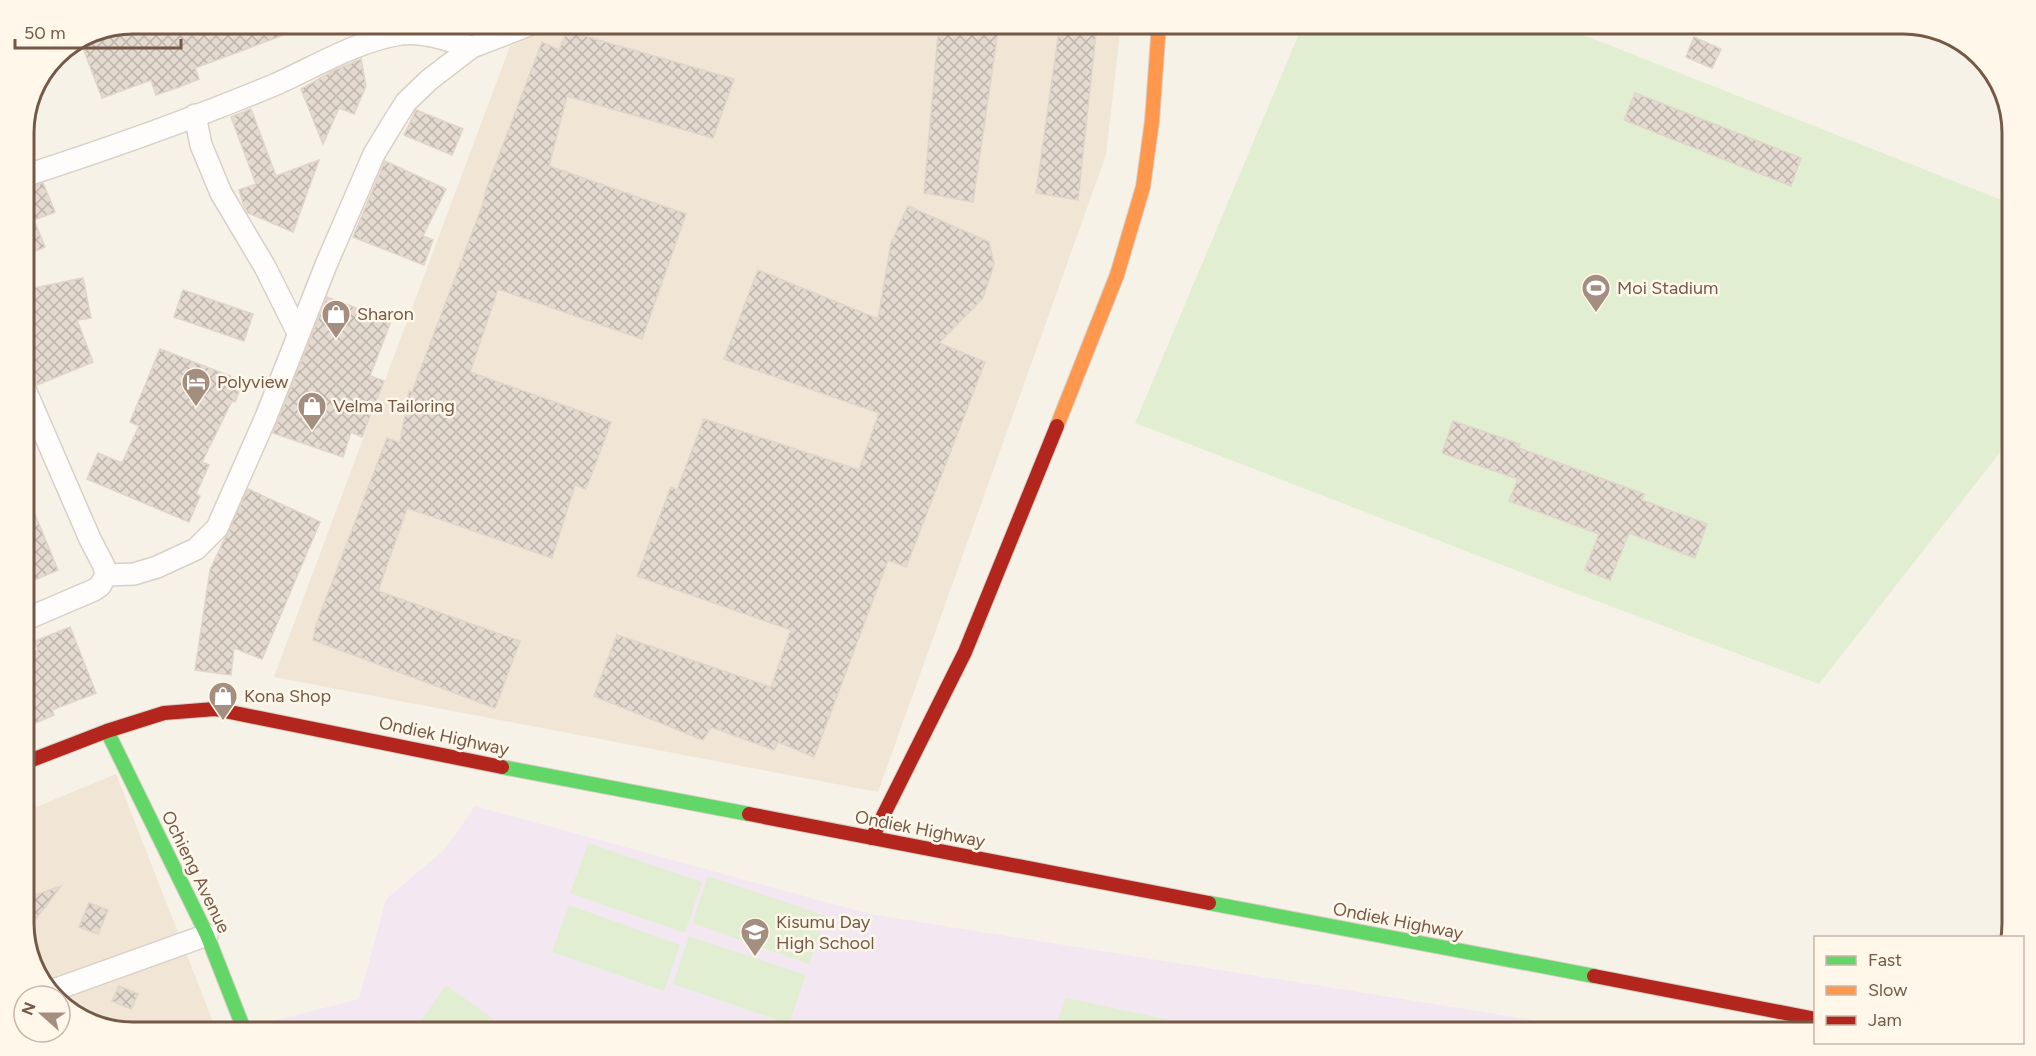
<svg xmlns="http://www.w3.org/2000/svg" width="2036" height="1056" font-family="Figtree,sans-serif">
	<defs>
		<pattern id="building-cross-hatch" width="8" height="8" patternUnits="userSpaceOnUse" patternTransform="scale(1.5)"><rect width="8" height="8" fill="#e4dad0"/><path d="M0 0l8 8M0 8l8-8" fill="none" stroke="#bdb4ab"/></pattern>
	</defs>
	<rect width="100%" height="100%" fill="#f7f2e8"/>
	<g fill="#f1e5d5">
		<path d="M567,24H1121L1106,155L878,792L274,677L510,46Z"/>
		<path d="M116,774L217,1032H133L85,1021L60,999V996H57L43,984L24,930V812Z"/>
	</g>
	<path fill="#f3e8f1" d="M475,806L870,914L1609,1032H276L272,1021L359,999L386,899L444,850Z"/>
	<g fill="#e2eed2">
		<path d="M1303,24H1556L2012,204V437L1819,684L1546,582L1135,423Z"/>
		<path d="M588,843L702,882L685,933L570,893Z"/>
		<path d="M708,876L826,916L809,964L692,923Z"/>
		<path d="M569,905L680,945L664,991L552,952Z"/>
		<path d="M689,936L806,975L789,1024L673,984Z"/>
		<path d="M446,985L511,1032H413Z"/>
		<path d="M1066,998L1227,1032H1053Z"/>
	</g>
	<g fill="url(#building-cross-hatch)" stroke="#e0d5ca" stroke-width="1.5">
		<path d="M133,24H155L158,33L181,24H308V26L195,68L199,79L179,87L156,95L151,80L102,98L80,40L106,29Z"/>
		<path d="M939,24H999L973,202L924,193Z"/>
		<path d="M1060,24H1097L1078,200L1036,193Z"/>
		<path d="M567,31L734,79L713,138L567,96L549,166L686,214L642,339L498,289L470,372L611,422L586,489L575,485L552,558L407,508L378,591L520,641L495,708L313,640L316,625L387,438L400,443L409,391L412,392L483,204L486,190L542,42L559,50Z"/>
		<path d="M1694,37L1721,49L1712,68L1686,57Z"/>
		<path d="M361,59L366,86L354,114L339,108L323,144L301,89L333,71Z"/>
		<path d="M1635,93L1801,158L1791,186L1624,120Z"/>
		<path d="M251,109L276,176L319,160L293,232L248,213L244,206L239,190L256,184L231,117Z"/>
		<path d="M416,110L463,129L452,155L404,135Z"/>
		<path d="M385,161L446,189L423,236L433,240L424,265L353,237Z"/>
		<path d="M43,183L55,212L34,220L45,247L24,256V188Z"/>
		<path d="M908,206L989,242L994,264L983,298L939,343L985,362L906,567L888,560L814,757L778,742L774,750L711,727L703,740L594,696L617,635L771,687L791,630L637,576L671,487L677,490L704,419L859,470L879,413L724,359L758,270L878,319L891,243Z"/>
		<path d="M83,278L91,318L77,320L93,362L37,385L24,352V290Z"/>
		<path d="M183,290L253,314L244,341L174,317Z"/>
		<path d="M327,297L391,321L370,376L384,381L362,437L351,432L343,457L273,433Z"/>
		<path d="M160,349L243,381L235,402L232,401L202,462L209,465L196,494L200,496L189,522L87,479L98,453L122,463L139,426L130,422Z"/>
		<path d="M1453,421L1520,444L1519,448L1644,494L1642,500L1707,524L1695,558L1629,533L1610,580L1585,570L1599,534L1509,501L1518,479L1442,453Z"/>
		<path d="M24,488L58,570L32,581L24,562Z"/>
		<path d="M248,489L320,522L262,659L234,648L231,675L195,670L210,570Z"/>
		<path d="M70,627L96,693L52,710L54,715L31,725L24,708V656L38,650L35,641Z"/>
		<path d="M61,886L25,933L24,899Z"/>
		<path d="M89,903L108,910L98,934L79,927Z"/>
		<path d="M119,986L138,994L131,1009L112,1001Z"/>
	</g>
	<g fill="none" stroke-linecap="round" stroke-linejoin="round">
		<g stroke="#d9cfc6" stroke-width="24">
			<g id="street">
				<path d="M195,115L201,145L221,193L265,267L298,333"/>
				<path d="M24,176C108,149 192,119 274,85C315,67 356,41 401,34C425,31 449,41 472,47"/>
				<path d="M24,387L90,539L104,566L106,575L100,586L94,590L24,620"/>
				<path d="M106,575L134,574L157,567L196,549L217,528L266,417L326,265L374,154L391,126L406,102L429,80L472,47L532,24"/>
				<path d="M51,991L207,935"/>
			</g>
		</g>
		<g stroke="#d8cec4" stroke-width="16">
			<g id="fast">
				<path d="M107,731L207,935L245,1032"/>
				<path d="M502,767L749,814"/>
				<path d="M1209,903L1594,976"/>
			</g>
		</g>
		<g stroke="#d8cec4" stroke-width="16">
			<path id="slow" d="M1057,426L1117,275L1143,187L1152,121L1159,24"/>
		</g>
		<g stroke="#d8cec4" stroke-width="16">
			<g id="jam">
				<path d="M24,763L107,731L164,713L215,709L502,767"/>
				<path d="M749,814L1209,903"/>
				<path d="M872,838L965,652L1057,426"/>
				<path d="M1594,976L1816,1019"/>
			</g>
		</g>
		<use href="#street" stroke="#fefdfc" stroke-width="21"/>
		<use href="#fast" stroke="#63d668" stroke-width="14"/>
		<use href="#slow" stroke="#ff974d" stroke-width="14"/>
		<use href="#jam" stroke="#b3261e" stroke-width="14"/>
	</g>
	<defs>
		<g id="stadium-pin" transform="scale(1.5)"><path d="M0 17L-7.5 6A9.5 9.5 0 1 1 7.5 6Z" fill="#a38e7f" stroke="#fff7e9"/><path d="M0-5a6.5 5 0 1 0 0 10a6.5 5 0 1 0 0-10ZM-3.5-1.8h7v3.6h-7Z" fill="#fff"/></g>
		<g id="shop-pin" transform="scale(1.5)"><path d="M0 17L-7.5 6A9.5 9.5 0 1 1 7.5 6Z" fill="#a38e7f" stroke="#fff7e9"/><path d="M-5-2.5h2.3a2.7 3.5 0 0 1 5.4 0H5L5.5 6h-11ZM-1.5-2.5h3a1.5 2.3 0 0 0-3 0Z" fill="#fff"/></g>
		<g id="hotel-pin" transform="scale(1.5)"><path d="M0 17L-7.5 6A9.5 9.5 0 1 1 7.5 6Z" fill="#a38e7f" stroke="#fff7e9"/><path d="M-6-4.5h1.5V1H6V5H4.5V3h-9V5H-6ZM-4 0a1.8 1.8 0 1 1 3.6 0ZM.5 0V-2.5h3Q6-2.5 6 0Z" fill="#fff"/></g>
		<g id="school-pin" transform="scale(1.5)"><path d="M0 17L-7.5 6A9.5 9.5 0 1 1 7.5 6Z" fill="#a38e7f" stroke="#fff7e9"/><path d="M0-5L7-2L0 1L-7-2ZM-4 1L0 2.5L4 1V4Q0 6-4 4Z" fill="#fff"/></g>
	</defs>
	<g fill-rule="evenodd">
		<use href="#stadium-pin" x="1596" y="288"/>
		<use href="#shop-pin" x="336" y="314"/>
		<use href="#hotel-pin" x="196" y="382"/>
		<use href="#shop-pin" x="312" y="406"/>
		<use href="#shop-pin" x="223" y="696"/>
		<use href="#school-pin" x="755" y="932"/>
	</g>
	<g text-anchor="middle" stroke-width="5" stroke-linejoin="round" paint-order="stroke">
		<g font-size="18" fill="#765847" stroke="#fff7e9" text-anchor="start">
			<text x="1617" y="294">Moi Stadium</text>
			<text x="357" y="320">Sharon</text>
			<text x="217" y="388">Polyview</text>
			<text x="333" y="412">Velma Tailoring</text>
			<text x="244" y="702">Kona Shop</text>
			<text x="776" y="928">Kisumu Day<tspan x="776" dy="21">High School</tspan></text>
		</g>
		<g font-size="18" fill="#765847" stroke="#fff7e9">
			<text transform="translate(444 736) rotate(12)" y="6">Ondiek Highway</text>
			<text transform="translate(920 829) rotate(11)" y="6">Ondiek Highway</text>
			<text transform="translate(196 872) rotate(64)" y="6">Ochieng Avenue</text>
			<text transform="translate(1398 921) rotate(11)" y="6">Ondiek Highway</text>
		</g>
	</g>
	<path d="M0 0H2036V1056H0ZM133 34H1903A99 99 0 0 1 2002 133V923A99 99 0 0 1 1903 1022H133A99 99 0 0 1 34 923V133A99 99 0 0 1 133 34Z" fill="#fff7e9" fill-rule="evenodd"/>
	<path fill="none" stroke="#765847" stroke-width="3" d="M133 34H1903A99 99 0 0 1 2002 133V923A99 99 0 0 1 1903 1022H133A99 99 0 0 1 34 923V133A99 99 0 0 1 133 34Z"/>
	<rect x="1814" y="936" width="210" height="108" fill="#fff7e9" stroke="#c8b7a8" stroke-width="1.5"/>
	<rect x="1826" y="956" width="30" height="9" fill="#63d668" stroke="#c8b7a8" stroke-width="1.5"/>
	<text x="1868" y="966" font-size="18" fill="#765847">Fast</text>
	<rect x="1826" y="986" width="30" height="9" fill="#ff974d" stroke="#c8b7a8" stroke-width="1.5"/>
	<text x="1868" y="996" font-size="18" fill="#765847">Slow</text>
	<rect x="1826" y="1016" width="30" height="9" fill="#b3261e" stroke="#c8b7a8" stroke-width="1.5"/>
	<text x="1868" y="1026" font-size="18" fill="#765847">Jam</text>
	<g transform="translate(42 1014) rotate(291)"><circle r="28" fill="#fff7e9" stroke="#c8b7a8" stroke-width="1.5"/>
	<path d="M0-4.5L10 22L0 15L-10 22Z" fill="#a38e7f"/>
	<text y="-9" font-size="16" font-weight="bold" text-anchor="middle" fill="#765847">N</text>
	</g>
	<path d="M15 39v9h166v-9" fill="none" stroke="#765847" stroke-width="3"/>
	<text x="24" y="39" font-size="18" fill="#765847" stroke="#fff7e9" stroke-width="4.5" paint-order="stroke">50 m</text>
</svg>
